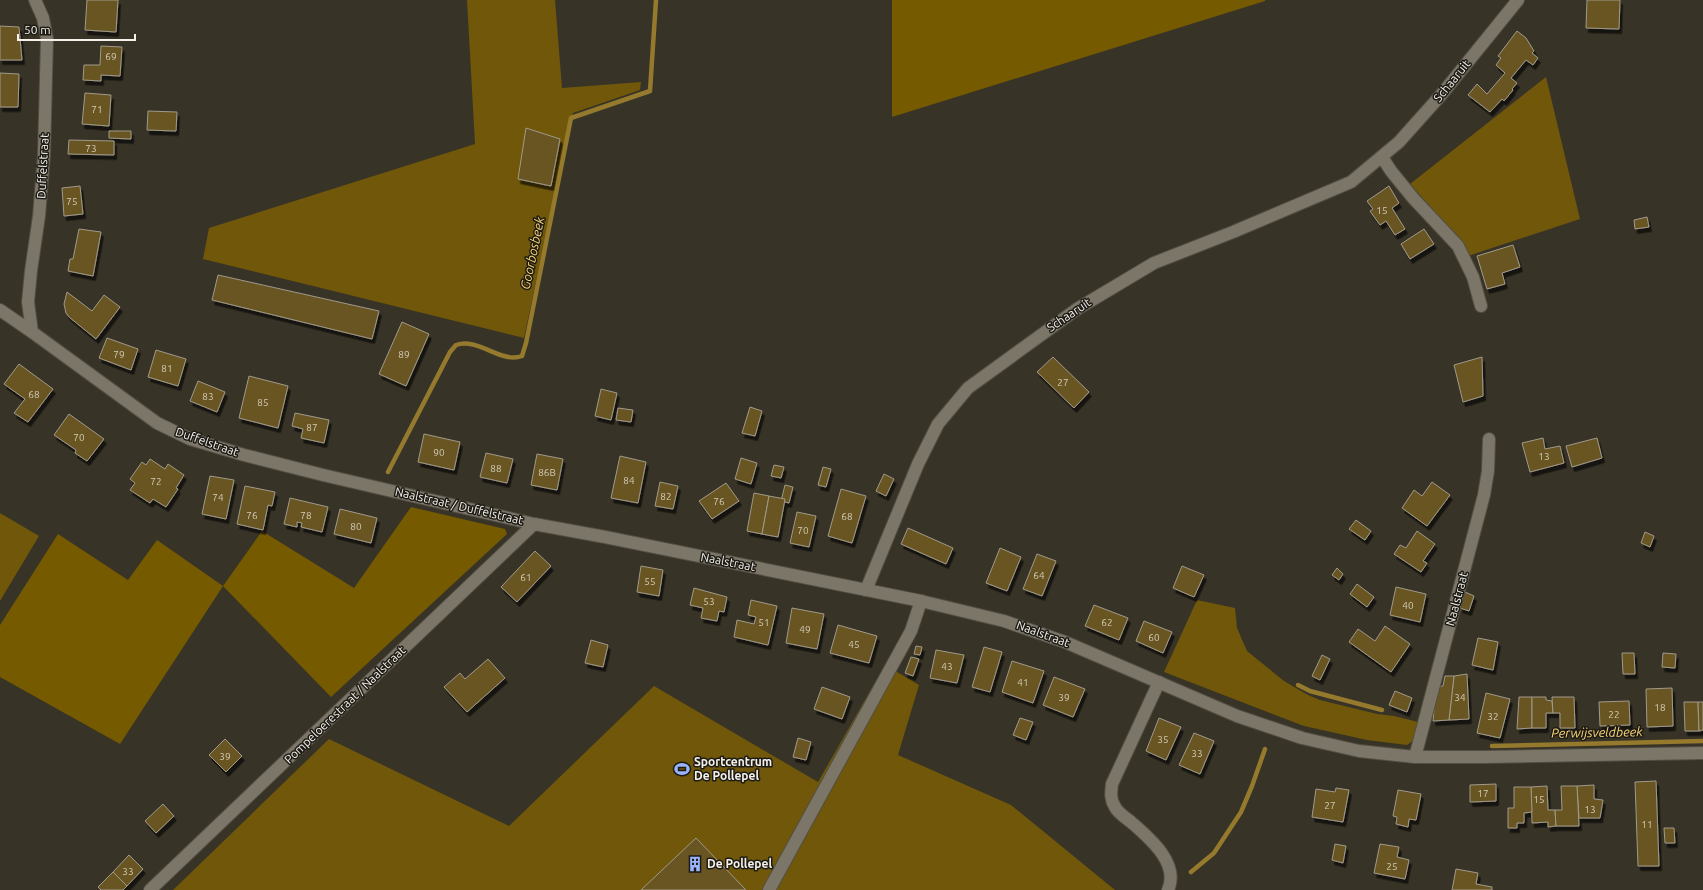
<svg xmlns="http://www.w3.org/2000/svg" width="1703" height="890" font-family="Ubuntu,sans-serif">
	<defs>
		<filter id="shadow"><feDropShadow dx="2.5" dy="4.5" stdDeviation="0" flood-color="#0009"/></filter>
	</defs>
	<rect width="100%" height="100%" fill="#383327"/>
	<g fill="#705709">
		<path d="M467,0H555L562,88L641,82L640,90L573,113L566,139L524,338L203,259L209,228L475,144Z"/>
		<path d="M1546,77L1580,219L1468,256L1460,240L1410,184Z"/>
		<path d="M0,513L39,536L0,601Z"/>
		<path d="M1197,600L1235,608L1237,628L1247,651L1284,681L1308,695L1320,700L1377,714L1394,716L1418,722L1414,740L1407,745L1367,740L1304,726L1164,672Z"/>
		<path d="M885,665L919,685L898,755L1011,805L1115,890H173L329,739L509,826L654,686L818,782Z"/>
	</g>
	<g fill="#755a00">
		<path d="M892,0H1265V1L892,117Z"/>
		<path d="M411,507L505,529L507,534L331,697L223,586L120,744L0,677V625L58,534L128,580L157,540L223,586L262,531L354,588Z"/>
	</g>
	<g fill="none" stroke-linecap="round" stroke-linejoin="round">
		<g stroke="#95792d" stroke-width="4.5">
			<path d="M388,472L450,352L456,345C478,337 501,364 522,356L526,343L571,118L650,91L656,0"/>
			<path d="M1298,685L1310,691L1382,710"/>
			<path d="M1492,746L1703,741"/>
			<path d="M1191,872L1214,853L1241,812L1252,786L1265,749"/>
		</g>
	</g>
	<g fill="#695522" stroke="#a09a8b" filter="url(#shadow)">
		<path d="M87,0H118L116,32L85,30Z"/>
		<path d="M1587,0H1620L1619,29L1586,28Z"/>
		<path d="M0,26L19,27L22,60H0Z"/>
		<path d="M1517,31L1526,38L1534,51L1532,53L1538,58L1533,65L1526,60L1511,78L1517,83L1512,89L1513,90L1504,101L1502,99L1490,112L1468,95L1477,84L1487,94L1505,73L1496,65L1501,58L1498,56Z"/>
		<path d="M101,46L122,47L120,76L101,75V81L83,80L84,65H100Z"/>
		<path d="M0,73L19,74L18,107H0Z"/>
		<path d="M85,93L111,95L109,126L82,124Z"/>
		<path d="M148,111L177,112L176,131L147,130Z"/>
		<path d="M526,128L560,139L551,186L518,179Z"/>
		<path d="M109,131H131V139L109,138Z"/>
		<path d="M69,140L114,141V155L68,154Z"/>
		<path d="M80,186L83,214L64,216L62,188Z"/>
		<path d="M1389,186L1399,203L1392,208L1405,229L1395,235L1386,221L1380,225L1370,211L1373,209L1367,201Z"/>
		<path d="M1647,217L1649,227L1635,229L1634,220Z"/>
		<path d="M79,229L101,232L93,276L68,271L70,259H73Z"/>
		<path d="M1424,229L1434,244L1410,259L1401,244Z"/>
		<path d="M1513,245L1520,267L1502,273L1505,284L1487,289L1477,256Z"/>
		<path d="M218,275L379,311L372,339L212,300Z"/>
		<path d="M67,292L92,311L104,295L120,307L96,339L69,317L66,313L64,304Z"/>
		<path d="M402,322L429,334L406,386L379,374Z"/>
		<path d="M107,338L138,349L131,370L99,358Z"/>
		<path d="M156,350L186,359L178,386L148,377Z"/>
		<path d="M1053,357L1089,392L1074,408L1037,372Z"/>
		<path d="M1482,357L1483,396L1463,402L1454,365Z"/>
		<path d="M19,364L53,389L28,422L14,413L25,399L4,384Z"/>
		<path d="M249,376L288,386L278,428L239,418Z"/>
		<path d="M198,381L225,392L217,412L190,401Z"/>
		<path d="M601,389L617,393L611,420L595,416Z"/>
		<path d="M750,407L762,411L755,436L742,433Z"/>
		<path d="M618,408L633,410L631,422L616,420Z"/>
		<path d="M295,413L329,420L324,443L301,438L303,429L292,426Z"/>
		<path d="M69,414L104,439L87,461L75,453L76,450L54,435Z"/>
		<path d="M424,434L460,442L454,470L418,462Z"/>
		<path d="M1543,438L1545,449L1560,446L1564,463L1530,472L1522,443Z"/>
		<path d="M1597,438L1602,458L1572,467L1566,446Z"/>
		<path d="M486,453L513,459L507,483L480,477Z"/>
		<path d="M537,454L563,459L557,490L531,485Z"/>
		<path d="M620,456L646,462L638,503L611,498Z"/>
		<path d="M741,458L757,463L751,484L735,479Z"/>
		<path d="M150,459L165,469L168,464L184,475L176,488L178,489L166,507L153,499L150,503L130,490L135,483L130,479L142,462L146,465Z"/>
		<path d="M774,465L784,467L781,478L771,476Z"/>
		<path d="M823,467L831,469L826,487L818,485Z"/>
		<path d="M884,474L894,479L886,496L876,491Z"/>
		<path d="M210,476L234,480L226,519L202,514Z"/>
		<path d="M660,482L678,486L673,509L655,506Z"/>
		<path d="M1432,482L1450,495L1427,526L1402,508L1414,490L1422,496Z"/>
		<path d="M726,483L739,501L712,519L699,501Z"/>
		<path d="M785,485L793,487L789,503L781,501Z"/>
		<path d="M245,486L275,492L272,506L268,505L263,530L237,524Z"/>
		<path d="M841,489L866,496L852,543L828,536Z"/>
		<path d="M754,493L769,496L762,534L747,531Z"/>
		<path d="M769,496L785,499L778,537L762,534Z"/>
		<path d="M290,498L328,507L322,532L301,527L302,523L297,522V527L284,524Z"/>
		<path d="M340,509L377,518L371,543L334,534Z"/>
		<path d="M797,512L816,516L809,547L790,543Z"/>
		<path d="M1356,520L1371,531L1365,540L1349,529Z"/>
		<path d="M908,528L953,548L946,564L901,544Z"/>
		<path d="M1417,531L1435,544L1423,561L1427,563L1421,572L1394,554L1400,545L1406,548Z"/>
		<path d="M1645,532L1654,536L1650,547L1641,543Z"/>
		<path d="M1000,548L1021,557L1007,591L986,583Z"/>
		<path d="M535,551L551,566L517,602L501,587Z"/>
		<path d="M1037,554L1056,561L1042,596L1023,589Z"/>
		<path d="M641,566L663,570L659,596L637,592Z"/>
		<path d="M1182,566L1204,575L1194,597L1173,588Z"/>
		<path d="M1337,568L1343,574L1339,580L1332,575Z"/>
		<path d="M1357,584L1374,597L1367,607L1350,594Z"/>
		<path d="M1396,587L1426,594L1420,622L1390,615Z"/>
		<path d="M694,588L727,597L724,612L719,611L717,621L701,618L703,608L690,605Z"/>
		<path d="M1465,592L1474,596L1469,611L1460,608Z"/>
		<path d="M751,600L777,606L768,645L734,637L737,620L754,624L756,617L748,615Z"/>
		<path d="M1094,605L1128,618L1119,640L1085,626Z"/>
		<path d="M792,608L824,614L817,649L786,643Z"/>
		<path d="M1144,621L1172,632L1163,653L1136,641Z"/>
		<path d="M838,625L877,636L869,663L830,653Z"/>
		<path d="M1385,626L1410,644L1391,672L1349,642L1358,629L1375,641Z"/>
		<path d="M1478,638L1498,642L1493,670L1472,665Z"/>
		<path d="M591,640L608,645L603,667L585,663Z"/>
		<path d="M916,646L922,647L920,655L914,654Z"/>
		<path d="M984,647L1002,652L990,692L972,687Z"/>
		<path d="M936,650L964,655L957,683L930,678Z"/>
		<path d="M1622,653H1634L1635,674H1623Z"/>
		<path d="M1663,653L1676,654L1675,668L1662,667Z"/>
		<path d="M1322,655L1330,659L1320,680L1312,676Z"/>
		<path d="M911,657L919,659L913,676L905,673Z"/>
		<path d="M488,659L505,678L467,712L444,687L460,673L465,679Z"/>
		<path d="M1012,661L1044,671L1033,703L1002,692Z"/>
		<path d="M1467,674L1469,719L1449,720L1454,676Z"/>
		<path d="M1445,676H1454L1449,720L1433,721L1436,687L1443,686Z"/>
		<path d="M1054,677L1085,689L1073,717L1043,705Z"/>
		<path d="M822,687L850,697L842,719L814,709Z"/>
		<path d="M1672,688L1673,726L1647,727L1646,689Z"/>
		<path d="M1395,691L1412,698L1407,712L1389,705Z"/>
		<path d="M1486,693L1510,699L1500,738L1477,733Z"/>
		<path d="M1519,697H1532V728L1517,729Z"/>
		<path d="M1532,697H1546V700L1552,701L1553,713H1546V728H1532Z"/>
		<path d="M1552,697H1574L1575,728H1560V713H1553Z"/>
		<path d="M1629,701L1630,725L1600,726L1599,702Z"/>
		<path d="M1684,702H1698L1699,731H1685Z"/>
		<path d="M1698,702H1703V730L1699,731Z"/>
		<path d="M1020,718L1033,722L1026,740L1013,735Z"/>
		<path d="M1159,718L1181,727L1166,760L1146,751Z"/>
		<path d="M1194,733L1214,741L1200,774L1179,765Z"/>
		<path d="M798,738L811,742L806,760L793,757Z"/>
		<path d="M225,739L242,756L226,772L209,755Z"/>
		<path d="M1656,781L1659,866H1638L1635,782Z"/>
		<path d="M1496,784V801L1470,802V785Z"/>
		<path d="M1594,785V799L1603,800L1600,818H1579L1577,786Z"/>
		<path d="M1547,786L1548,810H1555L1556,826L1548,827V822L1532,823L1531,787Z"/>
		<path d="M1561,786H1577L1579,826H1556L1555,810H1562Z"/>
		<path d="M1514,787H1531L1532,812L1524,813V823H1517V828H1508V808H1514Z"/>
		<path d="M1336,788L1349,790L1343,822L1312,817L1316,789L1335,792Z"/>
		<path d="M1398,790L1421,794L1416,820L1409,819L1408,827L1396,824L1397,817L1393,816Z"/>
		<path d="M163,804L174,816L156,833L145,821Z"/>
		<path d="M1664,828H1674L1675,843H1665Z"/>
		<path d="M696,838L746,890H641Z"/>
		<path d="M1335,844L1346,846L1343,863L1332,860Z"/>
		<path d="M1380,844L1399,847L1397,857L1409,860L1405,879L1374,873Z"/>
		<path d="M129,855L143,869L127,886L113,872Z"/>
		<path d="M1456,869L1478,873L1476,884L1492,887V890H1452Z"/>
		<path d="M113,872L127,886L123,890H101L98,887Z"/>
	</g>
	<g fill="none" stroke-linecap="round" stroke-linejoin="round">
		<g stroke="#534e44" stroke-width="14">
			<g id="minor">
				<path d="M35,0L43,18L47,39L44,155L39,216L31,271L28,302L32,332L157,423L190,439L244,455L323,475L534,524L605,537L921,601L1004,621L1065,642L1237,716L1302,738L1359,751L1415,757H1486L1703,753"/>
				<path d="M1382,157L1391,171L1413,198L1458,246L1473,277L1481,306"/>
				<path d="M0,310L32,332"/>
				<path d="M866,590L918,464L938,424L968,388L1077,309L1154,263L1233,232L1351,182L1399,142L1441,95L1518,0"/>
				<path d="M1159,682L1112,784C1111,793 1110,799 1115,807C1118,813 1126,818 1131,822C1149,838 1180,863 1168,890"/>
				<path d="M1415,757L1484,495L1488,471L1489,439"/>
				<path d="M150,890L534,524"/>
				<path d="M769,890L911,631L921,601"/>
			</g>
		</g>
		<use href="#minor" stroke="#7c7668" stroke-width="12"/>
	</g>
	<defs>
		<g id="stadium-bare" transform="scale(1.2)"><path d="M0-5a6.5 5 0 1 0 0 10a6.5 5 0 1 0 0-10ZM-3.5-1.8h7v3.6h-7Z" fill="#9ab5fd" stroke="#1d1b15" stroke-width="2.5" paint-order="stroke"/></g>
		<g id="building-bare" transform="scale(1.2)"><path d="M-4-6H4V6H1V3H-1V6H-4ZM-2.5-4.3h1.7v1.8h-1.7ZM.8-4.3h1.7v1.8H.8ZM-2.5-1h1.7V.8h-1.7ZM.8-1h1.7V.8H.8Z" fill="#9ab5fd" stroke="#1d1b15" stroke-width="2.5" paint-order="stroke"/></g>
	</defs>
	<g fill-rule="evenodd">
		<use href="#stadium-bare" x="682" y="769"/>
		<use href="#building-bare" x="695" y="864"/>
	</g>
	<g text-anchor="middle" stroke-width="3" stroke-linejoin="round" paint-order="stroke">
		<g font-size="10" fill="#d3cbb9">
			<text x="111" y="60">69</text>
			<text x="97" y="113">71</text>
			<text x="91" y="152">73</text>
			<text x="72" y="205">75</text>
			<text x="1382" y="214">15</text>
			<text x="119" y="358">79</text>
			<text x="404" y="358">89</text>
			<text x="167" y="372">81</text>
			<text x="1063" y="386">27</text>
			<text x="34" y="398">68</text>
			<text x="208" y="400">83</text>
			<text x="263" y="406">85</text>
			<text x="312" y="431">87</text>
			<text x="79" y="441">70</text>
			<text x="439" y="456">90</text>
			<text x="1544" y="460">13</text>
			<text x="496" y="472">88</text>
			<text x="547" y="476">86B</text>
			<text x="629" y="484">84</text>
			<text x="156" y="485">72</text>
			<text x="666" y="500">82</text>
			<text x="218" y="501">74</text>
			<text x="719" y="505">76</text>
			<text x="252" y="519">76</text>
			<text x="306" y="519">78</text>
			<text x="847" y="520">68</text>
			<text x="356" y="530">80</text>
			<text x="803" y="534">70</text>
			<text x="1039" y="579">64</text>
			<text x="526" y="581">61</text>
			<text x="650" y="585">55</text>
			<text x="709" y="605">53</text>
			<text x="1408" y="609">40</text>
			<text x="764" y="626">51</text>
			<text x="1107" y="626">62</text>
			<text x="805" y="633">49</text>
			<text x="1154" y="641">60</text>
			<text x="854" y="648">45</text>
			<text x="947" y="670">43</text>
			<text x="1023" y="686">41</text>
			<text x="1064" y="701">39</text>
			<text x="1460" y="701">34</text>
			<text x="1660" y="711">18</text>
			<text x="1614" y="718">22</text>
			<text x="1493" y="720">32</text>
			<text x="1163" y="743">35</text>
			<text x="1197" y="757">33</text>
			<text x="225" y="760">39</text>
			<text x="1483" y="797">17</text>
			<text x="1539" y="803">15</text>
			<text x="1330" y="809">27</text>
			<text x="1590" y="813">13</text>
			<text x="1647" y="828">11</text>
			<text x="1392" y="870">25</text>
			<text x="128" y="875">33</text>
		</g>
		<g font-size="12" fill="#f6f2eb" stroke="#1d1b15">
			<text transform="translate(1452 81) rotate(-51)" y="4">Schaaruit</text>
			<text transform="translate(43 166) rotate(-87)" y="4">Duffelstraat</text>
			<text transform="translate(1069 315) rotate(-34)" y="4">Schaaruit</text>
			<text transform="translate(207 442) rotate(19)" y="4">Duffelstraat</text>
			<text transform="translate(459 506) rotate(13)" y="4">Naalstraat / Duffelstraat</text>
			<text transform="translate(728 562) rotate(11)" y="4">Naalstraat</text>
			<text transform="translate(1457 599) rotate(-75)" y="4">Naalstraat</text>
			<text transform="translate(1043 634) rotate(20)" y="4">Naalstraat</text>
			<text transform="translate(345 705) rotate(-44)" y="4">Pompeloerestraat / Naalstraat</text>
		</g>
		<g font-size="12" font-weight="bold" fill="#f6f2eb" stroke="#1d1b15" text-anchor="start">
			<text x="694" y="766">Sportcentrum<tspan x="694" dy="14">De Pollepel</tspan></text>
			<text x="707" y="868">De Pollepel</text>
		</g>
		<g font-size="13" font-style="italic" fill="#fbd575" stroke="#1d1b15">
			<text transform="translate(532 253) rotate(-78)" y="5">Goorbosbeek</text>
			<text transform="translate(1597 732) rotate(-1)" y="5">Perwijsveldbeek</text>
		</g>
	</g>
	<path d="M18 34v6h117v-6" fill="none" stroke="#f6f2eb" stroke-width="2"/>
	<text x="24" y="34" font-size="12" fill="#f6f2eb" stroke="#1d1b15" stroke-width="3" paint-order="stroke">50 m</text>
</svg>
